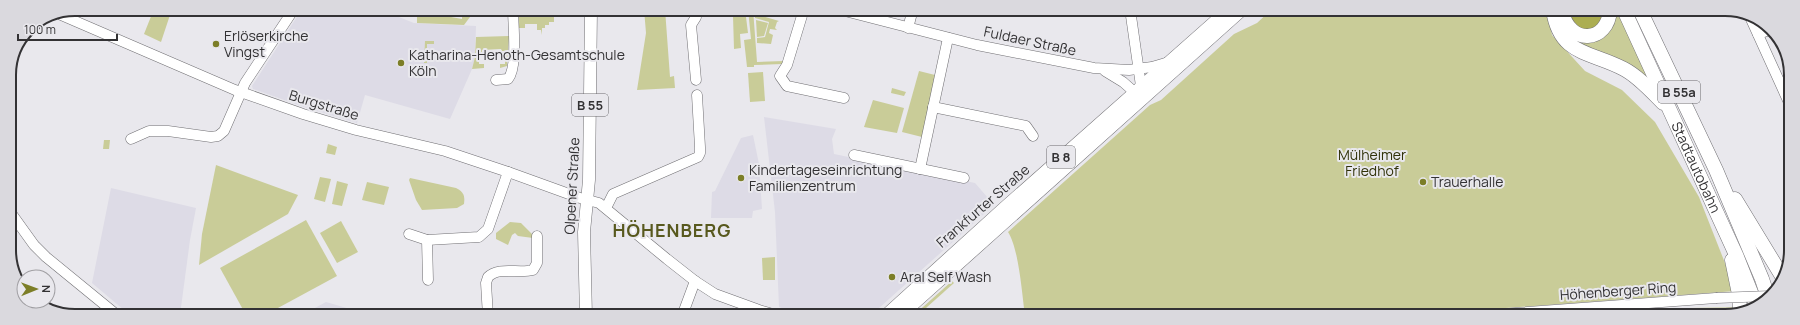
<svg xmlns="http://www.w3.org/2000/svg" width="1800" height="325" font-family="Manrope,sans-serif">
	<rect width="100%" height="100%" fill="#e9e8ed"/>
	<g fill="#dddbe6">
		<path d="M302,9H387L386,12L414,23L476,26L475,57L472,69L450,119L365,95L357,123L304,107L253,89L252,86Z"/>
		<path d="M764,117L836,129L832,139L834,154L975,183L994,205L870,316H805L779,307L775,212Z"/>
		<path d="M753,135L759,164L762,209L753,211L752,218H711L712,192L715,191L741,138Z"/>
		<path d="M111,188L196,208L190,240L180,315H130L92,283Z"/>
		<path d="M326,302L374,316L302,315Z"/>
	</g>
	<g fill="#c9cc98">
		<path d="M154,9H172L161,42L144,34Z"/>
		<path d="M417,9H451V17L462,19V17H467V9H476L464,25L417,23Z"/>
		<path d="M482,9H494V13H491V17H482Z"/>
		<path d="M518,9H537L538,17H554V22H549V25H545V28H542V35L541,30H537V24H525V28H519V34Z"/>
		<path d="M644,9H665L670,77L674,76L675,88L637,90L646,33Z"/>
		<path d="M728,9H745L748,33L740,34L741,48L734,49L733,16H729Z"/>
		<path d="M748,9H753L757,62L784,61L782,64L754,65V67H747L744,40L751,39Z"/>
		<path d="M1272,9L1548,10L1552,35L1585,71L1622,90L1655,122L1699,197L1736,291L1399,316H1025C1022,294 1019,249 1008,232L1150,105L1161,100L1234,34L1257,23Z"/>
		<path d="M1614,10H1619L1656,90L1585,47L1568,34Z"/>
		<path d="M755,14L779,21L777,22L775,28L777,30L770,29L769,33L773,35L771,44L757,43V38L765,37L769,22L755,18Z"/>
		<path d="M756,20L768,23L764,36L757,37Z"/>
		<path d="M509,36L507,66L500,68V64H505V51H502L501,49L482,50V52H479V64H484V68L472,69L475,57L476,37Z"/>
		<path d="M425,41H434V44H427V63H424Z"/>
		<path d="M919,71L935,75L922,137L902,132Z"/>
		<path d="M763,72L765,101L750,102L748,73Z"/>
		<path d="M892,88L906,92L904,96L891,93Z"/>
		<path d="M873,100L904,108L897,133L864,127Z"/>
		<path d="M104,140H110L109,149H103Z"/>
		<path d="M328,144L337,147L335,155L326,153Z"/>
		<path d="M216,165L298,195L288,214L199,265L202,234Z"/>
		<path d="M320,177L331,179L325,202L314,199Z"/>
		<path d="M410,178L456,188C464,192 465,196 464,204L457,208L422,210L416,200L409,180Z"/>
		<path d="M337,181L348,184L342,206L332,204Z"/>
		<path d="M367,182L389,187L384,205L362,200Z"/>
		<path d="M306,220L337,276L265,315H246L220,268Z"/>
		<path d="M341,221L358,252L337,263L320,233Z"/>
		<path d="M510,222L521,223L534,236L533,238L518,236L515,233L512,235L508,245L496,239V233Z"/>
		<path d="M775,257V280H763L762,258Z"/>
		<path d="M952,281L954,283L917,316H913Z"/>
		<path d="M1750,307L1726,316H1579L1688,308Z"/>
	</g>
	<g fill="#acae52">
		<path d="M1565,10H1606L1599,26L1581,31Z"/>
		<path d="M1733,312L1734,313L1726,316H1678Z"/>
	</g>
	<g fill="none" stroke-linecap="round" stroke-linejoin="round">
		<g stroke="#706f73" stroke-width="11">
			<g id="minor">
				<path d="M696,9V17L691,25L696,80"/>
				<path d="M804,9L787,65L780,76L787,86L844,98"/>
				<path d="M837,9L977,45L1094,68L1129,70L1152,67L1169,62"/>
				<path d="M1130,9L1142,93"/>
				<path d="M61,15L235,90L303,114L356,130L445,151L508,172L580,198L599,203L667,259L695,281L715,294L759,310L780,316"/>
				<path d="M1750,17L1790,105"/>
				<path d="M908,28L913,9"/>
				<path d="M1758,34L1772,29"/>
				<path d="M1105,71L1123,82L1140,97"/>
				<path d="M496,80L508,79C518,67 513,25 513,9"/>
				<path d="M933,107L1026,126L1033,136"/>
				<path d="M131,139L149,131H168L211,137L218,136L224,131L245,83L294,9"/>
				<path d="M854,155L964,178"/>
				<path d="M920,169L948,38"/>
				<path d="M606,208L613,194L698,157L700,153V147L697,95"/>
				<path d="M11,213L34,245L46,257L117,315"/>
				<path d="M409,234L427,240"/>
				<path d="M428,280L427,240L479,237L488,229L508,172"/>
				<path d="M488,316L486,283L488,277C499,266 519,274 533,270L537,263V236"/>
				<path d="M682,316L695,281"/>
				<path d="M1475,316L1716,298"/>
			</g>
		</g>
		<g stroke="#706f73" stroke-width="13">
			<g id="major">
				<path d="M586,316L584,232L589,180L591,9"/>
				<path d="M885,316L1004,208L1229,9"/>
				<path d="M900,316L1243,9"/>
			</g>
		</g>
		<g stroke="#706f73" stroke-width="15">
			<g id="highway">
				<path d="M1553,10C1560,56 1590,51 1624,69C1639,77 1651,91 1663,103"/>
				<path id="s1" d="M1624,10L1737,257L1756,305"/>
				<path d="M1640,10L1716,170L1762,279L1769,300"/>
				<path d="M1562,11C1569,46 1608,43 1610,10"/>
				<path d="M1735,199L1782,276"/>
				<path d="M1732,260L1739,294L1740,311"/>
			</g>
		</g>
		<use href="#minor" stroke="#fff" stroke-width="10"/>
		<use href="#major" stroke="#fff" stroke-width="12"/>
		<use href="#highway" stroke="#fff" stroke-width="14"/>
		<g stroke="#706f73" stroke-width="11" stroke-linecap="butt">
			<path id="minor-bridge" d="M1716,298L1770,296"/>
		</g>
		<use href="#minor-bridge" stroke="#fff" stroke-width="10"/>
	</g>
	<g fill="#7c7e27" stroke="#e9e8ed" stroke-width="1.5">
		<circle cx="216" cy="44" r="4"/>
		<circle cx="401" cy="63" r="4"/>
		<circle cx="741" cy="178" r="4"/>
		<circle cx="1423" cy="182" r="4"/>
		<circle cx="892" cy="277" r="4"/>
	</g>
	<g text-anchor="middle" stroke-width="4" stroke-linejoin="round" paint-order="stroke">
		<g fill="#e9e8ed" stroke="#6a696c" stroke-width="1">
			<rect x="1658" y="81" width="42" height="22" rx="3"/>
			<rect x="572" y="94" width="36" height="22" rx="3"/>
			<rect x="1047" y="146" width="28" height="22" rx="3"/>
		</g>
		<g font-size="13" font-weight="bold" fill="#333234">
			<text x="1679" y="97">B 55a</text>
			<text x="590" y="110">B 55</text>
			<text x="1061" y="162">B 8</text>
		</g>
		<g font-size="14" fill="#333234" stroke="#e9e8ed" text-anchor="start">
			<text x="224" y="41">Erlöserkirche<tspan x="224" dy="16">Vingst</tspan></text>
			<text x="409" y="60">Katharina-Henoth-Gesamtschule<tspan x="409" dy="16">Köln</tspan></text>
			<text x="749" y="175">Kindertageseinrichtung<tspan x="749" dy="16">Familienzentrum</tspan></text>
			<text x="1431" y="187">Trauerhalle</text>
			<text x="900" y="282">Aral Self Wash</text>
		</g>
		<g font-size="14" fill="#333234" stroke="#e9e8ed">
			<text transform="translate(1030 41) rotate(12)" y="5">Fuldaer Straße</text>
			<text transform="translate(324 105) rotate(17)" y="5">Burgstraße</text>
			<text dy="5" stroke="none"><textPath href="#s1" startOffset="173">Stadtautobahn</textPath></text>
			<text transform="translate(572 186) rotate(-87)" y="5">Olpener Straße</text>
			<text transform="translate(983 206) rotate(-41)" y="5">Frankfurter Straße</text>
			<text transform="translate(1618 291) rotate(-4)" y="5">Höhenberger Ring</text>
		</g>
		<g font-size="14" fill="#313209" stroke="#e9e8ed">
			<text x="1372" y="160">Mülheimer<tspan x="1372" dy="16">Friedhof</tspan></text>
		</g>
		<g font-size="18" font-weight="bold" letter-spacing="1" fill="#58591e" stroke="#e9e8ed">
			<text x="672" y="237">HÖHENBERG</text>
		</g>
	</g>
	<path d="M0 0H1800V325H0ZM75 16H1725A59 59 0 0 1 1784 75V250A59 59 0 0 1 1725 309H75A59 59 0 0 1 16 250V75A59 59 0 0 1 75 16Z" fill="#dad9de" fill-rule="evenodd"/>
	<path fill="none" stroke="#333234" stroke-width="2" d="M75 16H1725A59 59 0 0 1 1784 75V250A59 59 0 0 1 1725 309H75A59 59 0 0 1 16 250V75A59 59 0 0 1 75 16Z"/>
	<g transform="translate(36 289) rotate(89)"><circle r="19" fill="#e9e8ed" stroke="#a09fa3"/>
	<path d="M0-3L7 15L0 10L-7 15Z" fill="#7c7e27"/>
	<text y="-6" font-size="11" font-weight="bold" text-anchor="middle" fill="#333234">N</text>
	</g>
	<path d="M18 34v6h99v-6" fill="none" stroke="#333234" stroke-width="2"/>
	<text x="24" y="34" font-size="12" fill="#333234" stroke="#e9e8ed" stroke-width="3" paint-order="stroke">100 m</text>
</svg>
